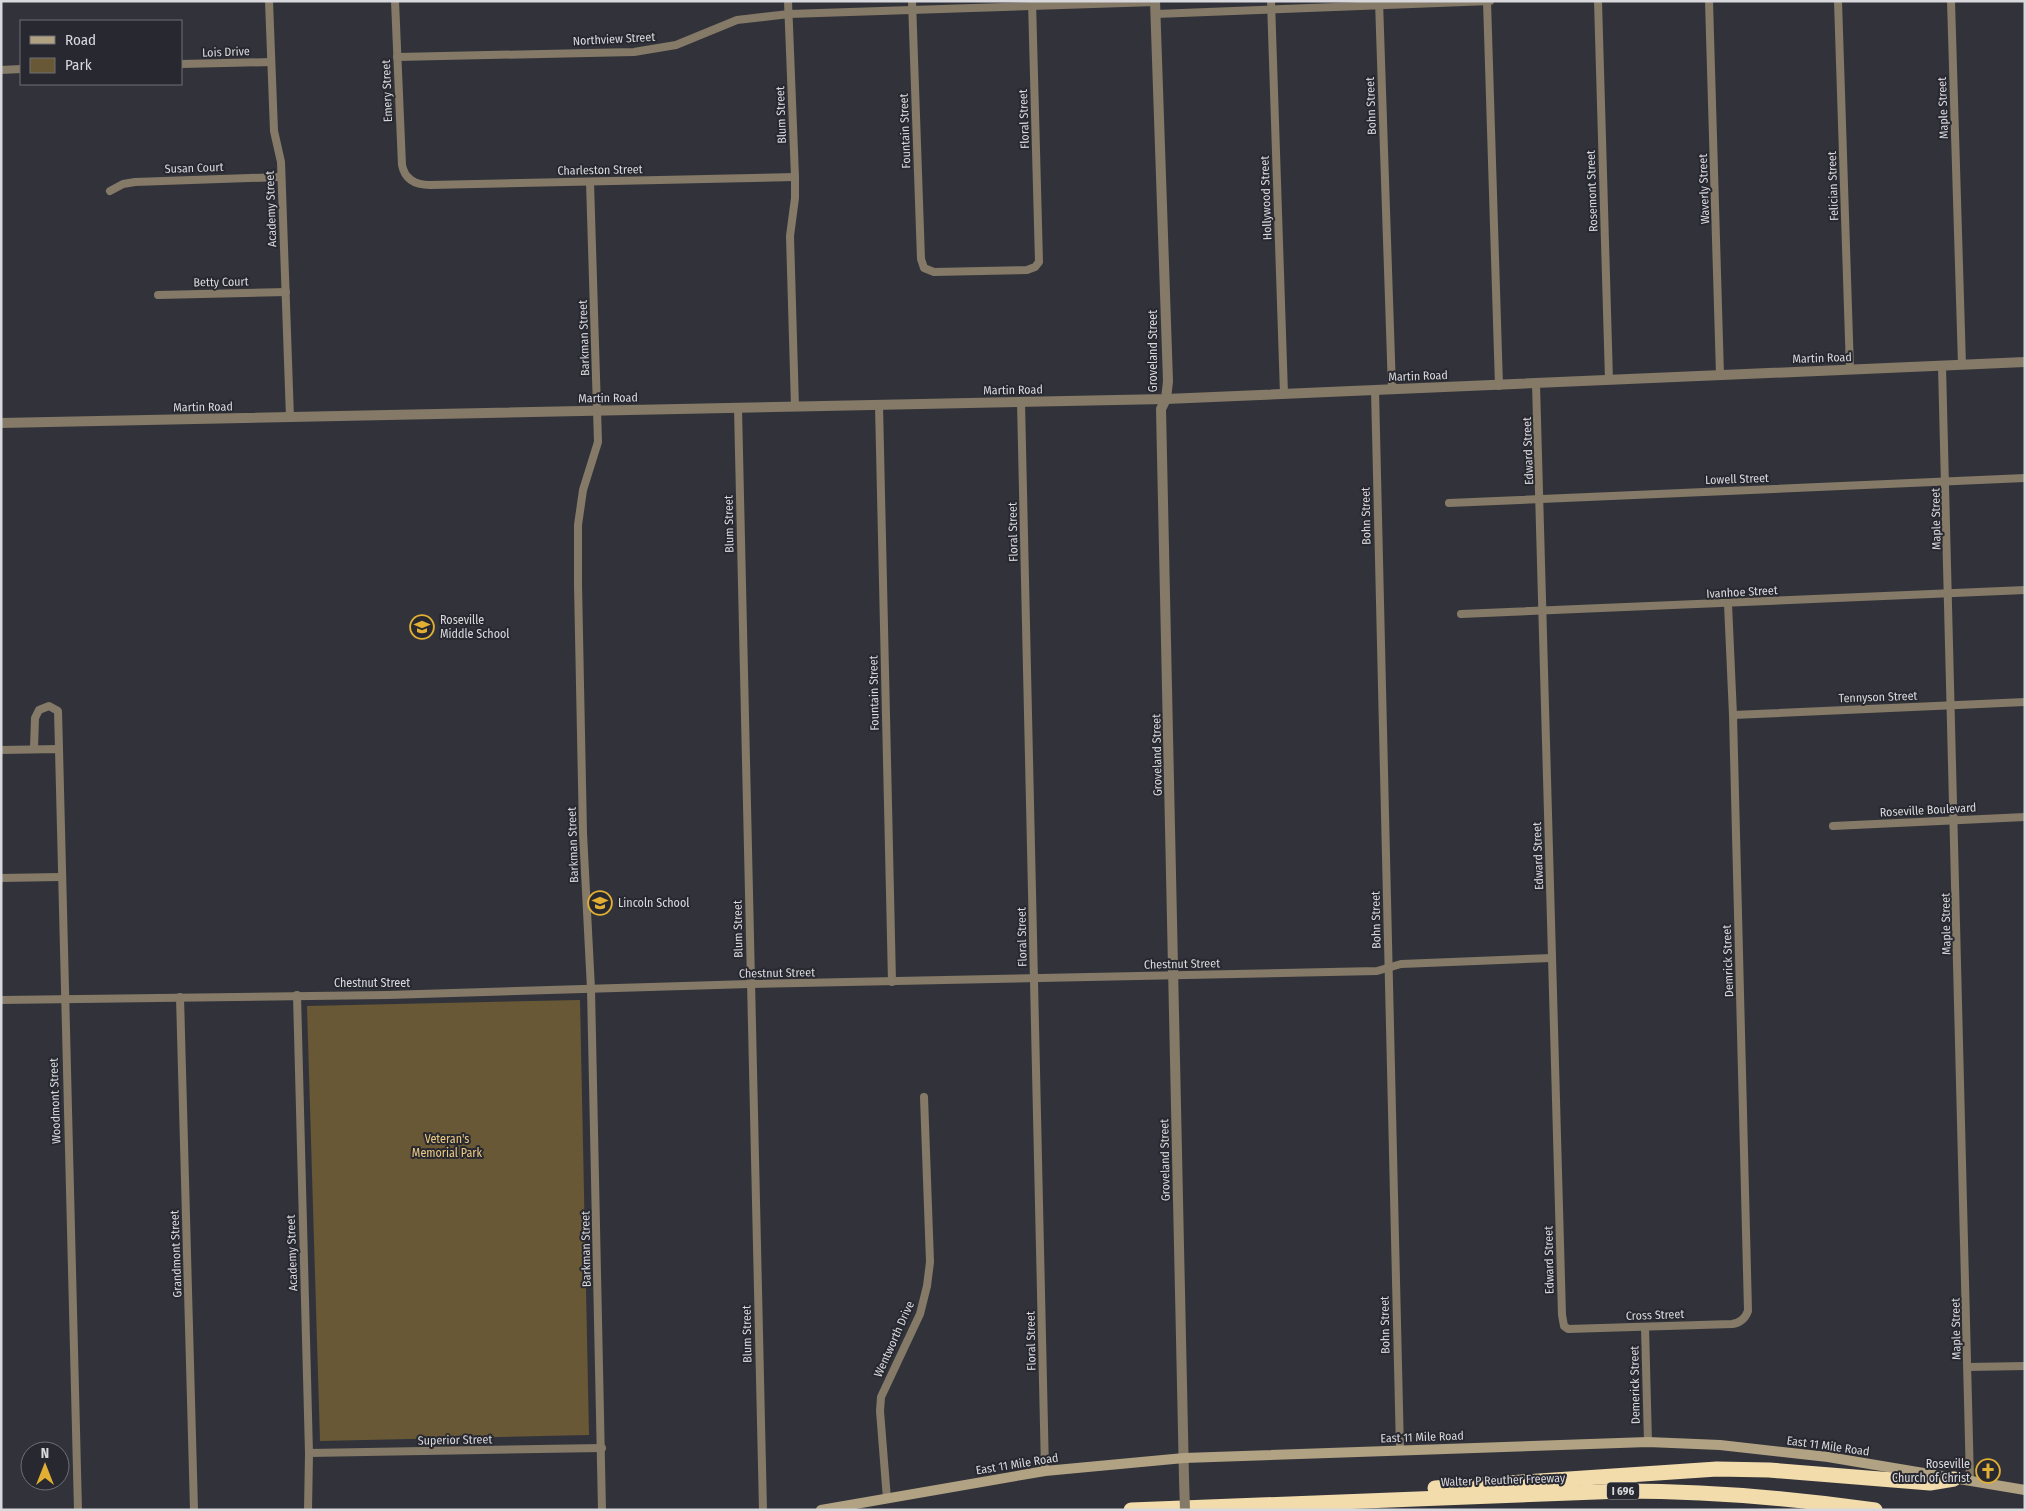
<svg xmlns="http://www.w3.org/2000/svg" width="2026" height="1511" font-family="'Fira Sans Condensed',sans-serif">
	<rect width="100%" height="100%" fill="#32333a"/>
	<path fill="#695835" d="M580,1000L589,1435L320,1441L307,1006Z"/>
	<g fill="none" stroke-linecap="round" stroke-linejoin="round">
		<g stroke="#847a67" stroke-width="8">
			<path d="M269,1L274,131L281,162L290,418"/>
			<path d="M395,1L402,165C405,180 416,185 430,185L795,177"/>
			<path d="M788,1L795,177V198L790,236L795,407"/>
			<path d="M912,1L921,259L924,268L934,272L1027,270L1035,267L1039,262L1032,1"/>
			<path d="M1271,1L1284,394"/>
			<path d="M1379,1L1392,389"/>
			<path d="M1487,1L1499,386"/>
			<path d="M1598,1L1609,380"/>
			<path d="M1709,1L1720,375"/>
			<path d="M1838,1L1850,370"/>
			<path d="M1951,1L1962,365"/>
			<path d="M1156,14L1490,1"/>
			<path d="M397,57L634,52L676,45L737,20L789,14L1155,2"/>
			<path d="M181,64L271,62"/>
			<path d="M1,70L21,69"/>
			<path d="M590,182L598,442L583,490L578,525V585L583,833L591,989L602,1510"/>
			<path d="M110,191L123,184L135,182L281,177"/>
			<path d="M158,295L286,292"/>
			<path d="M1942,366L1970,1481"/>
			<path d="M1536,384L1562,1315L1564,1326L1568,1329L1732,1324C1740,1323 1745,1319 1748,1311L1733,715L1728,604"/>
			<path d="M1375,390L1400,1450"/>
			<path d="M1021,402L1045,1471"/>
			<path d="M879,405L892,982"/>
			<path d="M738,408L763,1510"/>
			<path d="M1449,503L2025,478"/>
			<path d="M1461,614L2025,590"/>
			<path d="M1733,715L2025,702"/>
			<path d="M34,748L35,718L39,710L49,706L58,711L59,749"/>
			<path d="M1,750L59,749L78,1510"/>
			<path d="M1833,826L2025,817"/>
			<path d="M1,878L60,877"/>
			<path d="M297,995L309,1453L308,1510"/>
			<path d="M180,997L194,1510"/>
			<path d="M1,1000L387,995L750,984L1377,971L1401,964L1552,958"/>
			<path d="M1645,1327L1648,1442"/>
			<path d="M1968,1367L2025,1366"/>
			<path d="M309,1453L602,1448"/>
			<path d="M887,1499L880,1411L881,1397L920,1314L927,1286L930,1262L924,1097"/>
		</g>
		<g stroke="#847a67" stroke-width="10">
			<path d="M1155,1L1168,381L1166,399L1161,409L1184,1478"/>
			<path d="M1,423L1166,399L2025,362"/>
		</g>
		<path stroke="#b1a283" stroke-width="10" d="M821,1510L1045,1471L1184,1458L1648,1442L1720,1445L1828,1457L2025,1490"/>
		<g stroke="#f3dcac" stroke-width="15">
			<path d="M1435,1488L1717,1469L1769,1470L1930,1483L1954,1479"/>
			<path d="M1131,1510L1623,1491C1708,1491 1791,1498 1875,1510"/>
		</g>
		<path stroke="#847a67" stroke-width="10" d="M1184,1478L1185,1510"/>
	</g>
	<defs>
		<g id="school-ring" transform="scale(1.25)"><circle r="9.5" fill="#282930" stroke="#e1af34" stroke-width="1.5"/><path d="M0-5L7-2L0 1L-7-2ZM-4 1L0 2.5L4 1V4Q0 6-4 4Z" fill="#e1af34"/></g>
		<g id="church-ring" transform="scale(1.25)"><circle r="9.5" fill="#282930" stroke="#e1af34" stroke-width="1.5"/><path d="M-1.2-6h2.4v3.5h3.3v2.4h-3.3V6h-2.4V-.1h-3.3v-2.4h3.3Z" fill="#e1af34"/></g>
	</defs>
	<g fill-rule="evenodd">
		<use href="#school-ring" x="422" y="627"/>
		<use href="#school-ring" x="600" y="903"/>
		<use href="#church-ring" x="1988" y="1471"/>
	</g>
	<g text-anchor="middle" stroke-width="4" stroke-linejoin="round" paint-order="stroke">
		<rect fill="#282930" stroke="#a3a4a9" stroke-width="1" x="1607" y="1482.5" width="32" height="17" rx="4"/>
		<g font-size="11" font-weight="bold" fill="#d8d8dd">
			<text x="1623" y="1495">I 696</text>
		</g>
		<g font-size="12" fill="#d8d8dd" stroke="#282930">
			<text transform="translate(614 39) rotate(-3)" y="4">Northview Street</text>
			<text transform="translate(226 52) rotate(-2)" y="4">Lois Drive</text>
			<text transform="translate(387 91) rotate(-92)" y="4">Emery Street</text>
			<text transform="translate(1371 106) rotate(-92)" y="4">Bohn Street</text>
			<text transform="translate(1943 108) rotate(-92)" y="4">Maple Street</text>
			<text transform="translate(781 115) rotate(-92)" y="4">Blum Street</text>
			<text transform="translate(1024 119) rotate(-92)" y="4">Floral Street</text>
			<text transform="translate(905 131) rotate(-92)" y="4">Fountain Street</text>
			<text transform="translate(194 168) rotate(-2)" y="4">Susan Court</text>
			<text transform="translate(600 170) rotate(-1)" y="4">Charleston Street</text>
			<text transform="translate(1833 186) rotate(-92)" y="4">Felician Street</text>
			<text transform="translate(1704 189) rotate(-92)" y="4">Waverly Street</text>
			<text transform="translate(1592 191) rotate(-92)" y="4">Rosemont Street</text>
			<text transform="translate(1266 198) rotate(-92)" y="4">Hollywood Street</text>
			<text transform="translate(271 209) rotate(-92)" y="4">Academy Street</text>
			<text transform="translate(221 282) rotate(-1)" y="4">Betty Court</text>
			<text transform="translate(584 338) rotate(-92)" y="4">Barkman Street</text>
			<text transform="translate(1153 351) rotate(-90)" y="4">Groveland Street</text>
			<text transform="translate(1822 358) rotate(-2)" y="4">Martin Road</text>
			<text transform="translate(1418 376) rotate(-2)" y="4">Martin Road</text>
			<text transform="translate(1013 390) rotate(-1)" y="4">Martin Road</text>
			<text transform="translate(608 398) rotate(-1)" y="4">Martin Road</text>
			<text transform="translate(203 407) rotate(-1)" y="4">Martin Road</text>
			<text transform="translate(1528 451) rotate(-92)" y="4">Edward Street</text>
			<text transform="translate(1737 479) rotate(-2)" y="4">Lowell Street</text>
			<text transform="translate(1366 516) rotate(-91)" y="4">Bohn Street</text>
			<text transform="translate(1936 519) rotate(-91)" y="4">Maple Street</text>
			<text transform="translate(729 524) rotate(-91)" y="4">Blum Street</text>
			<text transform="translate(1013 532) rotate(-91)" y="4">Floral Street</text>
			<text transform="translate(1742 592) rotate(-3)" y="4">Ivanhoe Street</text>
			<text transform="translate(874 693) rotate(-91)" y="4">Fountain Street</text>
			<text transform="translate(1878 697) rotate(-2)" y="4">Tennyson Street</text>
			<text transform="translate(1157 755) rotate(-91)" y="4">Groveland Street</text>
			<text transform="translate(1928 810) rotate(-3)" y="4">Roseville Boulevard</text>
			<text transform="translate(573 845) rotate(-92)" y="4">Barkman Street</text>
			<text transform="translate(1538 856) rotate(-92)" y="4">Edward Street</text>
			<text transform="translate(1376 920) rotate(-91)" y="4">Bohn Street</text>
			<text transform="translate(1946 924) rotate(-91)" y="4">Maple Street</text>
			<text transform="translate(738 929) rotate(-91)" y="4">Blum Street</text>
			<text transform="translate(1022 937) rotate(-91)" y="4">Floral Street</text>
			<text transform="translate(1728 961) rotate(-92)" y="4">Demrick Street</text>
			<text transform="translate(1182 964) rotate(-1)" y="4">Chestnut Street</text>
			<text transform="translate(777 973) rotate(-1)" y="4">Chestnut Street</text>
			<text x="372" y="987">Chestnut Street</text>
			<text transform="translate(55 1101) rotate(-92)" y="4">Woodmont Street</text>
			<text transform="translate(1165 1160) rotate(-91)" y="4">Groveland Street</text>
			<text transform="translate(586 1249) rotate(-91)" y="4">Barkman Street</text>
			<text transform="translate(292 1253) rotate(-92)" y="4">Academy Street</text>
			<text transform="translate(176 1254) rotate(-92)" y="4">Grandmont Street</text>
			<text transform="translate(1549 1260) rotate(-91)" y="4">Edward Street</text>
			<text transform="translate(1655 1315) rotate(-2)" y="4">Cross Street</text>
			<text transform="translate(1385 1325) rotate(-91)" y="4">Bohn Street</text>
			<text transform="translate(1956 1329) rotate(-91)" y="4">Maple Street</text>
			<text transform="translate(747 1334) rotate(-91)" y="4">Blum Street</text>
			<text transform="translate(894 1339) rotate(-66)" y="4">Wentworth Drive</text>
			<text transform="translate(1031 1341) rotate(-91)" y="4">Floral Street</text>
			<text transform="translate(1635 1385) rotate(-91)" y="4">Demerick Street</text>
			<text transform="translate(1422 1437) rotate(-2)" y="4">East 11 Mile Road</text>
			<text transform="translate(455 1440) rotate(-1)" y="4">Superior Street</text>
			<text transform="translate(1828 1446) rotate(8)" y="4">East 11 Mile Road</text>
			<text transform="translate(1017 1464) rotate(-9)" y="4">East 11 Mile Road</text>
			<text transform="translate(1503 1480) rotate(-2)" y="4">Walter P Reuther Freeway</text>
		</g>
		<g font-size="12" fill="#d8d8dd" stroke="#282930" text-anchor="start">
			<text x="440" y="624">Roseville<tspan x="440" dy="14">Middle School</tspan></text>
			<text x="618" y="907">Lincoln School</text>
			<text x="1970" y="1468" text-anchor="end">Roseville<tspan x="1970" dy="14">Church of Christ</tspan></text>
		</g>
		<g font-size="12" fill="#ecca83" stroke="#282930">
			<text x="447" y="1143">Veteran's<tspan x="447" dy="14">Memorial Park</tspan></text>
		</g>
	</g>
	<rect width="2026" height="1511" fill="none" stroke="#d8d8dd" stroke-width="5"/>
	<rect x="20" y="20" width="162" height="65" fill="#282930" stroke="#6e6f75"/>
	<rect x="30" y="36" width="25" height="8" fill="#b1a283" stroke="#6e6f75"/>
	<text x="65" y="45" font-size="15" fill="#d8d8dd">Road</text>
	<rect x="30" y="58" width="25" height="15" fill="#695835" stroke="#6e6f75"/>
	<text x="65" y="70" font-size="15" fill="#d8d8dd">Park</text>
	<g transform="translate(45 1466)"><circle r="24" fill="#282930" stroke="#6e6f75"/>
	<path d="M0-4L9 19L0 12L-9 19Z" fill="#e1af34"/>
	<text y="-8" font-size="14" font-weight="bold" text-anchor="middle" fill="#d8d8dd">N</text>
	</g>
</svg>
